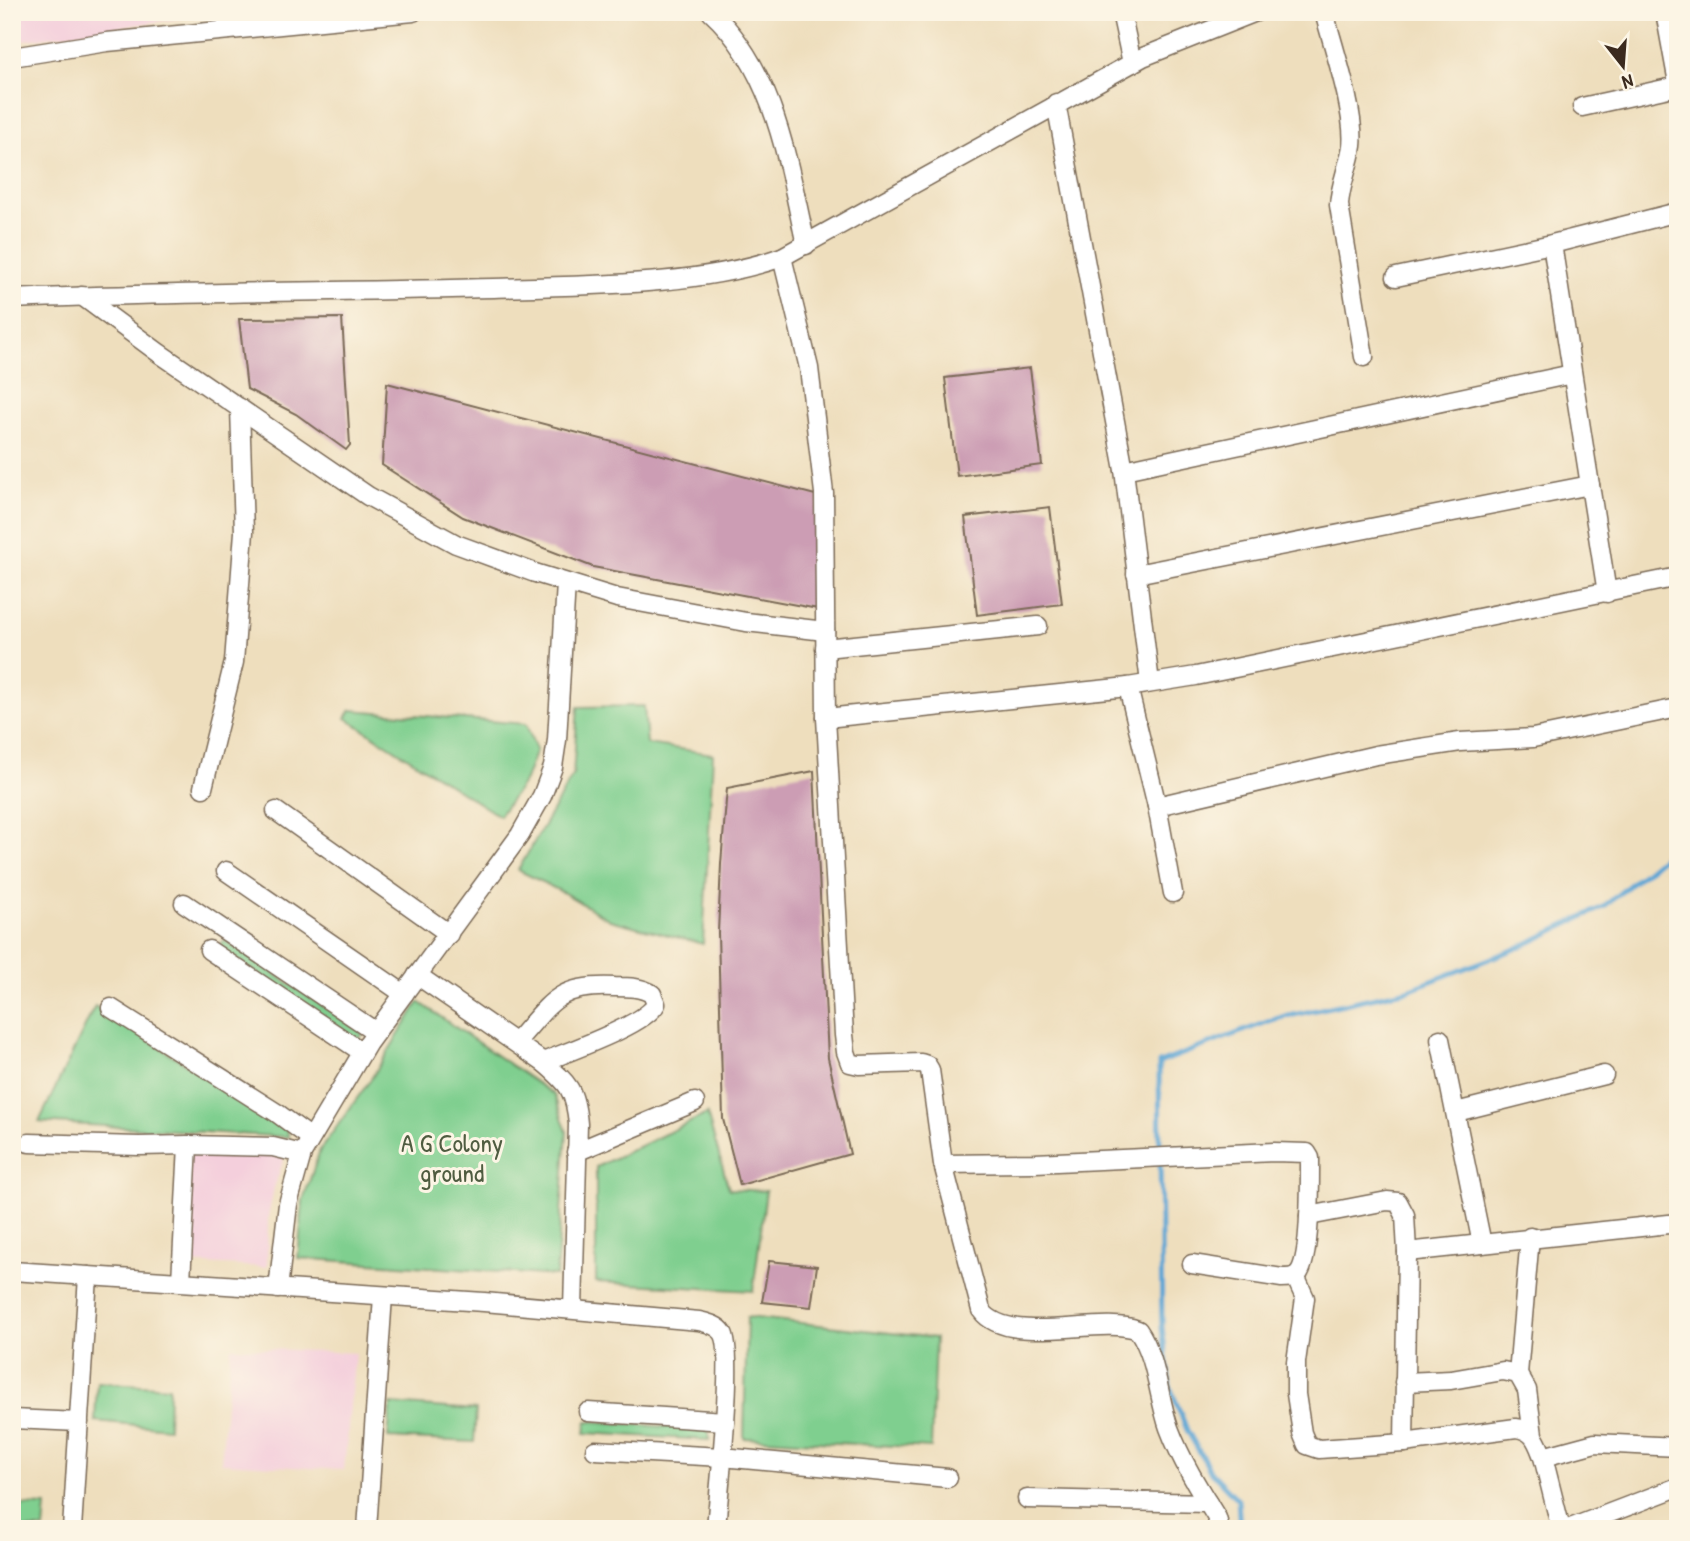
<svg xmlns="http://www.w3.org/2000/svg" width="1690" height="1541" font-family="'Patrick Hand',sans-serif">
	<rect width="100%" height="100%" fill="#fcf5e5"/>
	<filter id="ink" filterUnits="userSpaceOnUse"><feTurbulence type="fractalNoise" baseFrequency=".0143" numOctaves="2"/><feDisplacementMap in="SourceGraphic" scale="14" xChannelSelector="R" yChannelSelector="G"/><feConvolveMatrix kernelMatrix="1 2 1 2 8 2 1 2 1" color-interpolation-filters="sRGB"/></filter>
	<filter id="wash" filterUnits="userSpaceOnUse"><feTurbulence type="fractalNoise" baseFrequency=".00686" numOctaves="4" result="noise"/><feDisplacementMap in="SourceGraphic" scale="28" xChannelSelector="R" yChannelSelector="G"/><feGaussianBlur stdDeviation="1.57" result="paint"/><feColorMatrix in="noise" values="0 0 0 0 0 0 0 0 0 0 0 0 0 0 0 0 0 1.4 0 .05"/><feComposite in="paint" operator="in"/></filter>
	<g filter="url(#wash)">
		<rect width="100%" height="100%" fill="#eedebd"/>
		<g fill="#f4cfdc">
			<path d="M12,12H228L12,42Z"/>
			<path d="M190,1148L286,1152L274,1188L268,1217L267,1267L184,1263Z"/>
			<path d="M231,1347L355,1353L344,1470L221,1463Z"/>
		</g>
		<g fill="#7fcf8f" stroke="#5d7c56" stroke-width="2">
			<path d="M644,706L647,744L713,754L703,944L610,920L564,893L518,870L573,775L578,707Z"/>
			<path d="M351,710L526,724L536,750L525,780L499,816L346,718Z"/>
			<path d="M224,940L363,1033L358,1041L218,947Z"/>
			<path d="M419,1002L554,1095L567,1132L556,1276L298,1258L303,1200L320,1150L371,1079Z"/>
			<path d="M95,1006L286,1128L289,1137L39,1122Z"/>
			<path d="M707,1114L729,1189L766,1191L753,1291L596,1282V1167Z"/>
			<path d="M747,1317L935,1338L931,1448L744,1438Z"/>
			<path d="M97,1382L169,1387L168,1428L95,1421Z"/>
			<path d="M391,1404L476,1410L474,1442L388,1438Z"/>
			<path d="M587,1421L709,1430V1440L585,1433Z"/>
			<path d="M12,1505L46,1506L44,1529H12Z"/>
		</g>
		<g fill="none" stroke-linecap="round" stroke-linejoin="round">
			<path stroke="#5ca5d4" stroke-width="5" d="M1240,1529L1238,1500L1211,1472L1187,1430L1170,1387L1162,1328L1159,1063L1275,1019L1408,990L1518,948L1603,907L1678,845"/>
		</g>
		<g id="blocks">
			<g fill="#cc9db4">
				<path d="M342,318L350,445L346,450L296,414L247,389L239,319Z"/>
				<path d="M1030,368L1042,465L957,476L945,378Z"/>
				<path d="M387,383L819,496L818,609L593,567L463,517L382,465Z"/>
				<path d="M1050,507L1062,604L977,615L965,517Z"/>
				<path d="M814,771L828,1058L850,1154L740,1185L723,1119L718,933L721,864L727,788Z"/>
				<path d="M769,1261L817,1266L811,1307L762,1302Z"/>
			</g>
		</g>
	</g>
	<g filter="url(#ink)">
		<use href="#blocks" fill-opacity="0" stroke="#7a6956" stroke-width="2"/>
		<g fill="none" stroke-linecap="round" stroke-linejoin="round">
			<g stroke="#7a6956" stroke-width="21">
				<g id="minor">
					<path d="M711,12C775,70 788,164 806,245"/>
					<path d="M1121,12L1132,63"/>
					<path d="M1324,12C1333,46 1356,114 1352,146C1349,166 1340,185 1339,205L1364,357"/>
					<path d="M1665,12L1678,83"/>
					<path d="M12,57L107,42L413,12"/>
					<path d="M1056,103L1124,470L1150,683"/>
					<path d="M1582,107L1678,86"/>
					<path d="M1552,244L1607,593"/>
					<path d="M782,257L809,368L824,493L826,718L844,1035L846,1052L850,1063L859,1065L921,1063L927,1065L930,1070L943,1164L981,1310C1008,1348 1100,1315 1138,1330C1157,1357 1158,1397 1169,1428C1181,1460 1199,1489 1217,1518L1220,1529"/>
					<path d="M1396,277L1552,244L1678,212"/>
					<path d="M82,296L159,353L368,496L456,544L535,573L617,598L746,622L825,631"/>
					<path d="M12,299C173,292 333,292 494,288C584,285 697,287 782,257L1143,57L1256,12"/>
					<path d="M1124,470L1572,374"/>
					<path d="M1136,574L1590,485"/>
					<path d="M825,648L1038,626"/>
					<path d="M1128,687L1157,806L1173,893"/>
					<path d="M826,718L1128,687L1196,676L1678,577"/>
					<path d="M203,788L234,662L244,532L240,408"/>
					<path d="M1157,806L1376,755L1460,742L1533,738L1678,708"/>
					<path d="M276,811L449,934"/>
					<path d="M226,871L404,994"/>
					<path d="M184,903L376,1032"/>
					<path d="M209,950L362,1052"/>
					<path d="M417,975L543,1062C569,1084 575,1090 578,1124L573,1309"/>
					<path d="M111,1008L277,1113L311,1138"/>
					<path d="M1440,1039L1482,1244"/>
					<path d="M516,1042C552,1002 557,984 615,987C628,987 642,987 652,994L656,1004C647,1024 567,1052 543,1062"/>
					<path d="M1456,1112L1604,1075"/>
					<path d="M29,1143L139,1146L188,1145L181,1281"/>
					<path d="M188,1145L273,1147L302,1154"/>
					<path d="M576,1152L695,1102"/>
					<path d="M943,1164L1035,1163L1274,1152L1307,1153L1310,1158C1310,1180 1311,1259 1298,1274C1294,1278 1288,1278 1282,1278L1192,1264"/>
					<path d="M1309,1216L1387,1201L1398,1202L1405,1215L1407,1252L1404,1443"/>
					<path d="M1407,1252L1678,1223"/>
					<path d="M12,1271L484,1302L699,1321C707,1323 718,1325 723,1333C735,1351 718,1498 716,1529"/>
					<path d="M1295,1276L1305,1298L1296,1362V1394L1302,1433L1307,1445L1319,1449L1404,1443L1516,1428C1534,1430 1537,1442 1543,1457L1595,1443L1678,1447"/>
					<path d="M278,1289L288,1204L302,1154L368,1043L520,835L542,796L553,767L557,740L566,583"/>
					<path d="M1518,1374L1530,1237"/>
					<path d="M1404,1382L1451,1380L1503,1371L1518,1374L1527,1390L1533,1435"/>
					<path d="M588,1412L725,1421"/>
					<path d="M12,1419L79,1422"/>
					<path d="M595,1450L722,1457L948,1478"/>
					<path d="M1543,1457L1561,1529"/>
					<path d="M1027,1499L1208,1503"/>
					<path d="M72,1529L88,1276"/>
					<path d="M367,1529L383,1296"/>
					<path d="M1568,1529L1678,1487"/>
				</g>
			</g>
			<use href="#minor" stroke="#fff" stroke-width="18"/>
		</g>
	</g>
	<g text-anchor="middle" stroke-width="6" stroke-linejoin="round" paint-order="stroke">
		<g font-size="26" fill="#4f5c40" stroke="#fcf5e5">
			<text x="452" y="1152">A G Colony<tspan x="452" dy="30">ground</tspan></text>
		</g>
	</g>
	<rect width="1690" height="1541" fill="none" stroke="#fcf5e5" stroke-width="42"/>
	<g transform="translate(1623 66) rotate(163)" stroke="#fcf5e5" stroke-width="5" paint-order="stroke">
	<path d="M0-5L12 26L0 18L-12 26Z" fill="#3b2a1e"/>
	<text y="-10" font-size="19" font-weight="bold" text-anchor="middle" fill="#3b2a1e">N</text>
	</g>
</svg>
